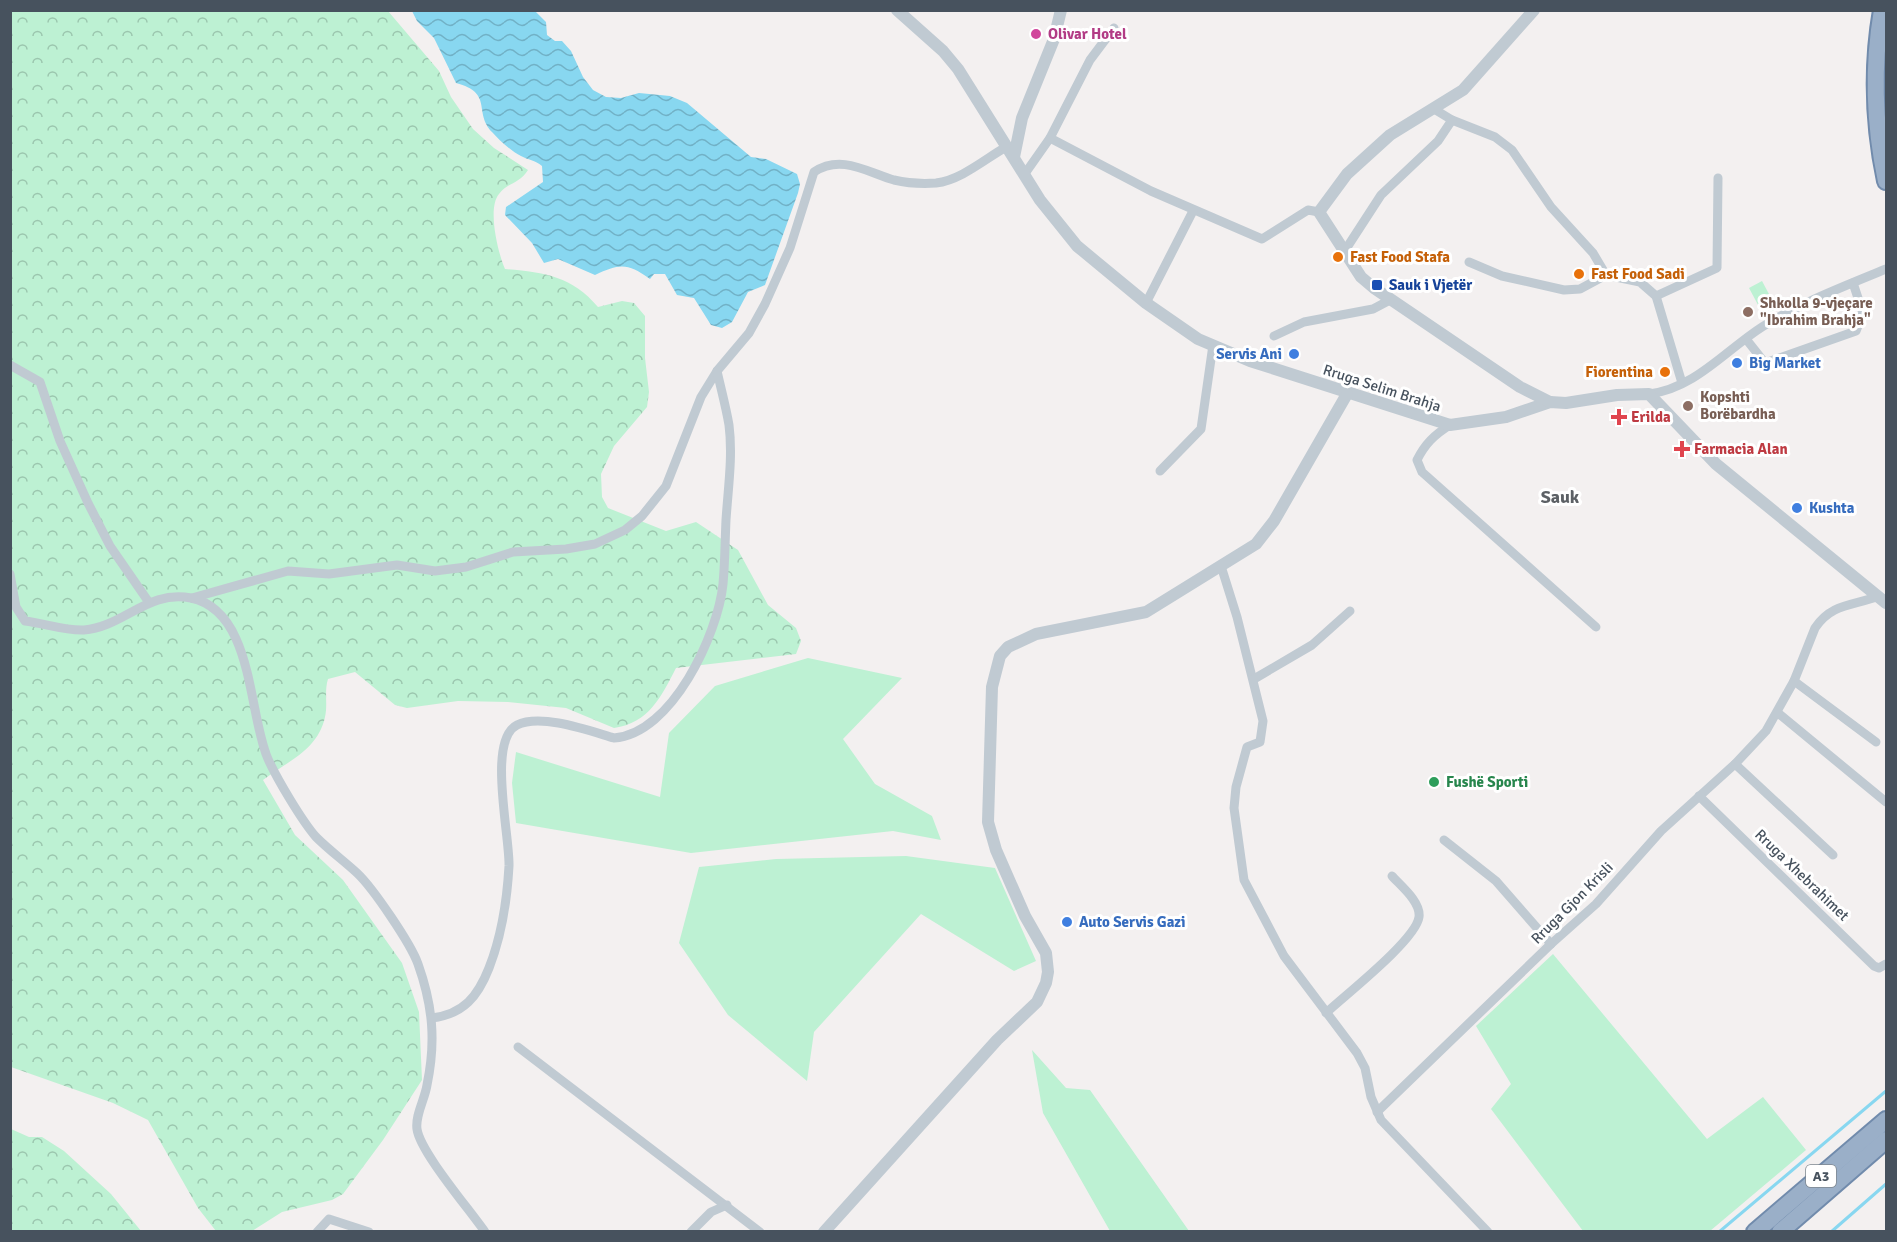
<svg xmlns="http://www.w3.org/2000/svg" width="1897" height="1242" font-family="Signika,sans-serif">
	<defs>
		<pattern id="forest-crowns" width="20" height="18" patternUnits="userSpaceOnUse" patternTransform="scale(1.5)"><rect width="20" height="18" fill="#bdf1d3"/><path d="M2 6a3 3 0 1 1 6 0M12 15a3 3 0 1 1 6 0" fill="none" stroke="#9bc6ae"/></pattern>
		<pattern id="water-waves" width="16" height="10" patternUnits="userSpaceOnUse" patternTransform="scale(1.5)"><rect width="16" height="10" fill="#88d7f0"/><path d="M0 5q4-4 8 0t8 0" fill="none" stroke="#71b1c6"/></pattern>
	</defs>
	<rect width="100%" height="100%" fill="#f3f0f0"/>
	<g fill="#bdf1d3">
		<path d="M1762,281L1777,309L1764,316L1749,288Z"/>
		<path d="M808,658L902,678L843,739L875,784L932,816L941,840L893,831L691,853L516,823L512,783L516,752L660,797L669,733L715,686Z"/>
		<path d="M906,856L995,868L1036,961L1014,971L921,914L814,1032L807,1081L728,1015L679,943L699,867L776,859Z"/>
		<path d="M1553,954L1707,1139L1763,1097L1806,1150L1710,1231H1583L1491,1109L1511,1084L1476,1026Z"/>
		<path d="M1032,1050L1066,1088L1090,1090L1189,1231H1110L1043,1113Z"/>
	</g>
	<g fill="url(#forest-crowns)">
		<path d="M10,11H388L439,71L451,97L473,129L494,148L528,170C519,184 507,183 499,194C487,208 498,253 505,269C543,272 572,276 598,307L622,301L634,303L645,316V358L649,392L647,407L614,446L601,474L602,497L608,508L666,531L696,522L738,550L768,605L796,628L801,641L796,654L676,668C661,697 649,723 614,728L566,708L508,702L458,701L407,708L395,705L355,672L328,679C324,692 328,704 325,717C318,750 288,761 263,780L295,835L343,880L402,963L419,1012L422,1080L383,1140L343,1194L332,1200L282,1212L252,1231H216L198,1208L148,1120L113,1103L11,1067Z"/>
		<path d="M11,1129L29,1137H42L64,1151L111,1194L141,1231H11Z"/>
	</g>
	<path fill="url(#water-waves)" d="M412,11H535L546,22L547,35L555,41H562L571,51L583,77L593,90L606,97L621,98L639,93L670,96L687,103L751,157L766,159L797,174L800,184L798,193L765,285L748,292L732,322L722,328L711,325L694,298L677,295L665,274H654L650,279C628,263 620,263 595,275L558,259L544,263L532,243L505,215L506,207L543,182L542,166C535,160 528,160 521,156C511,151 499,140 492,132C473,112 494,93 456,83L434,38L417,21Z"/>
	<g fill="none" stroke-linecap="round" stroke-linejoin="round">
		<g stroke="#88d7f0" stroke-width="3">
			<path d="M1719,1232L1886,1091"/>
			<path d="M1831,1232L1886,1184"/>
		</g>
		<g stroke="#718bac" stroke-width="20">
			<g id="trunk">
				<path d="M1882,10C1872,68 1874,124 1886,181"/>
				<path d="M1755,1232L1886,1120"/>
				<path d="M1780,1232L1886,1140"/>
			</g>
		</g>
		<g stroke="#c0cad2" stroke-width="9">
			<path d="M1434,109L1452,120L1495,137L1512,150L1551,207L1593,253L1606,275"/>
			<path d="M1050,138L1151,191L1262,239L1308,210L1319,212"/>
			<path d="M1024,175L1050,138L1090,60L1114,28"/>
			<path d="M1344,252L1381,195L1438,141L1452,120"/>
			<path d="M1469,262L1502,276L1564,290L1580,289L1606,275L1640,282L1656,296L1682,383"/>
			<path d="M1656,296L1717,268L1718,178"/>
			<path d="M1146,303L1193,211"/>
			<path d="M1274,336L1304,322L1373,309L1390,300"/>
			<path d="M1746,339L1765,363L1856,331L1863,313L1853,283"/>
			<path d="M10,365L40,382L60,441L88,503L110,546L148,601"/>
			<path d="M1649,394C1694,389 1726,350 1762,327C1800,303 1845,286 1886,269"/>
			<path d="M1450,425C1434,435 1425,444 1417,460L1422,472L1596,627"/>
			<path d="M1160,471L1201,429L1213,345"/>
			<path d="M1221,566L1237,617L1263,721L1260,742L1247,747L1236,787L1234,808L1244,880L1284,956L1357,1053L1365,1068L1371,1097L1381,1120L1488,1232"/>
			<path d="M10,574L16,607L25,621C43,623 66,631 84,630C123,627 149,589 191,598C254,611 248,714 268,759C277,779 302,821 316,837C329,850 344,861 357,873C373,888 411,944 418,964C433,1006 436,1042 427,1085C425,1099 415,1115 417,1129C420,1152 470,1210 485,1232"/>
			<path d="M192,598L288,571L329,574L397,565L435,571L466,567L513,552L566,549L595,544L625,530L642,516L666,486L701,397L717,371L749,333L765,304L790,248L814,172C841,154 867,172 894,180C907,183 922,184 936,183C961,180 985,159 1006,147"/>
			<path d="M1254,679L1312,645L1350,611"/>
			<path d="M1794,681L1876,742"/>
			<path d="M1778,713L1886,802"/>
			<path d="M1735,764L1833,855"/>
			<path d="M1699,796L1874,966L1879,968L1886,964"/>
			<path d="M1444,840L1496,881L1551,944"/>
			<path d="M1326,1013C1344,996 1416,940 1419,917C1421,902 1401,886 1392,876"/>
			<path d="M432,1018C464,1014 478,996 489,968C502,935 507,901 509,866C510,836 487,740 517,725C541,713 590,731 614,738C672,734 718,634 723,584C725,563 725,541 726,520C728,489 733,456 729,425C726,407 721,389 717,371"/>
			<path d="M518,1047L760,1232"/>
			<path d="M1377,1112L1551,944L1596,904L1661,831L1735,764L1766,731L1794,681L1815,628C1832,603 1853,606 1879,596"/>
			<path d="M317,1232L329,1219L369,1232"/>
			<path d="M691,1232L711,1212L727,1205"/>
		</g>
		<g stroke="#c0cad2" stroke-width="12">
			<path d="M897,10L943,51L958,69L1040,200L1077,246L1146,303L1198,339L1250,361L1450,425L1506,417L1550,402L1566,403L1617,395L1649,394L1716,464L1886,603"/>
			<path d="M1534,10L1463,90L1390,135L1347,174L1319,212L1361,277L1374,288L1520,387L1550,402"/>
			<path d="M1014,157L1022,118L1054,39L1061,10"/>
			<path d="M824,1232L997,1040L1037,1002L1046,983L1048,972L1046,953L1025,916L996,850L988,822L992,687L1000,656L1008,647L1036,634L1146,612L1256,544L1274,521L1347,394"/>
		</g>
		<use href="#trunk" stroke="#9aafc8" stroke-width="16"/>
	</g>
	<circle fill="#d1479c" stroke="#fff" stroke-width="2" cx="1036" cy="34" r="6"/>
	<g fill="#e8710a" stroke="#fff" stroke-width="2">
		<circle cx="1338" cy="257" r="6"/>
		<circle cx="1579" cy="274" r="6"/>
		<circle cx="1665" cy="372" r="6"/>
	</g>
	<rect fill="#1a4fb4" stroke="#fff" stroke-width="2" x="1371" y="279" width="12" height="12" rx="3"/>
	<g fill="#8d6e63" stroke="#fff" stroke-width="2">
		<circle cx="1748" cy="312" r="6"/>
		<circle cx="1688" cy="406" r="6"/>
	</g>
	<g fill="#3f7fe0" stroke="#fff" stroke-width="2">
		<circle cx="1294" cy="354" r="6"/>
		<circle cx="1737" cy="363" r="6"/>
		<circle cx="1797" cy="508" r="6"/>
		<circle cx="1067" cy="922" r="6"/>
	</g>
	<g fill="#e0444e" stroke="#fff" stroke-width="2">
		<path d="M1616 408h6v6h6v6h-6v6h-6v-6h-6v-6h6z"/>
		<path d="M1679 440h6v6h6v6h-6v6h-6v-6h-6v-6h6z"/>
	</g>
	<circle fill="#2e9e5b" stroke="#fff" stroke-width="2" cx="1434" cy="782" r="6"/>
	<g text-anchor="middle" stroke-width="6" stroke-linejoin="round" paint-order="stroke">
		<rect fill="#fff" stroke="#7e868e" stroke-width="1.5" x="1806" y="1165" width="30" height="22" rx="4.5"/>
		<g font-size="14" font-weight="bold" fill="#47525e">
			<text x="1821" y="1181">A3</text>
		</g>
		<g font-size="15" font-weight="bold" fill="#b23c85" stroke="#fff" text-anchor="start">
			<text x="1048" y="39">Olivar Hotel</text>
		</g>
		<g font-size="15" font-weight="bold" fill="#c56008" stroke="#fff" text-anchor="start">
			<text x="1350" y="262">Fast Food Stafa</text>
			<text x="1591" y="279">Fast Food Sadi</text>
			<text x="1653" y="377" text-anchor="end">Fiorentina</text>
		</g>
		<g font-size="15" font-weight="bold" fill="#164399" stroke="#fff" text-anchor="start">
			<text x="1389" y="290">Sauk i Vjetër</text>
		</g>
		<g font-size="15" font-weight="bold" fill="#785e54" stroke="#fff" text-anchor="start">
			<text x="1760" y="308">Shkolla 9-vjeçare<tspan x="1760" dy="17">"Ibrahim Brahja"</tspan></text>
			<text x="1700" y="402">Kopshti<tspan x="1700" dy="17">Borëbardha</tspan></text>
		</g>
		<g font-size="15" font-weight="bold" fill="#366cbe" stroke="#fff" text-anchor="start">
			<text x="1282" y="359" text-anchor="end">Servis Ani</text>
			<text x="1749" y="368">Big Market</text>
			<text x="1809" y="513">Kushta</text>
			<text x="1079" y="927">Auto Servis Gazi</text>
		</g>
		<g font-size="15" fill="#47525e" stroke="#fff">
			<text transform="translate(1382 388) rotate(18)" y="5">Rruga Selim Brahja</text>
			<text transform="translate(1802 875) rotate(44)" y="5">Rruga Xhebrahimet</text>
			<text transform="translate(1572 903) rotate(-45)" y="5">Rruga Gjon Krisli</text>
		</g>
		<g font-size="15" font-weight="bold" fill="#be3a42" stroke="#fff" text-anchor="start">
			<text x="1631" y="422">Erilda</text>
			<text x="1694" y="454">Farmacia Alan</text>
		</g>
		<g font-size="15" font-weight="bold" fill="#27864d" stroke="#fff" text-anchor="start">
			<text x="1446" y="787">Fushë Sporti</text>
		</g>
		<g font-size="18" font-weight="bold" fill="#5c6065" stroke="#fff">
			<text x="1560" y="503">Sauk</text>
		</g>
	</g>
	<rect width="1897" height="1242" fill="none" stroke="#47525e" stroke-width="24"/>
</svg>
